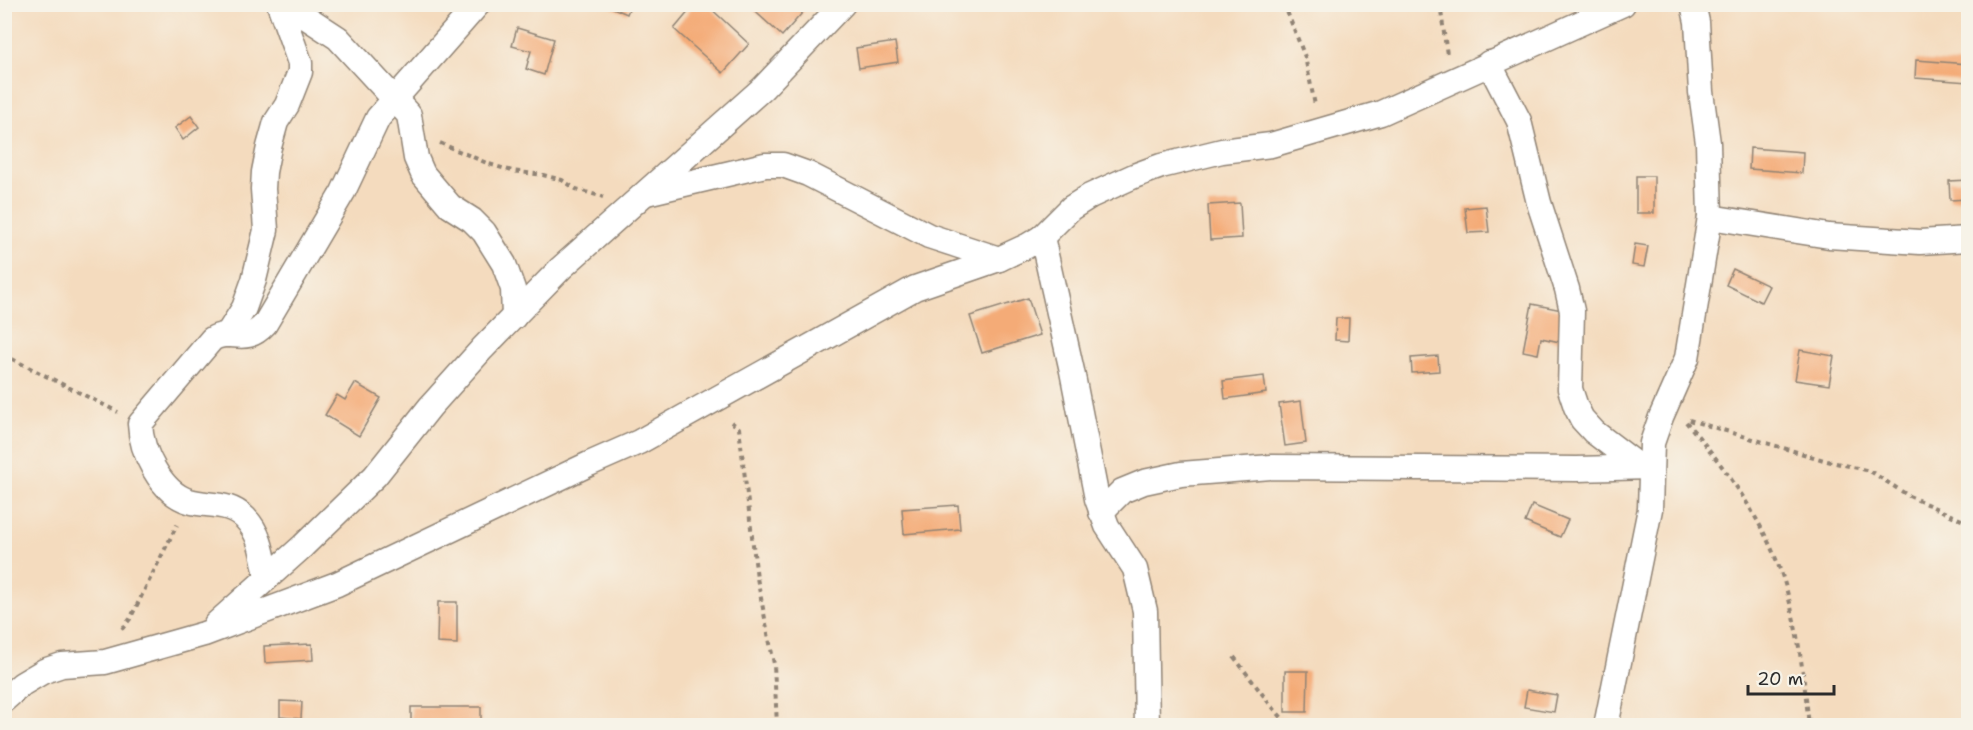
<svg xmlns="http://www.w3.org/2000/svg" width="1973" height="730" font-family="'Shantell Sans',sans-serif">
	<rect width="100%" height="100%" fill="#f7f3e8"/>
	<filter id="ink" filterUnits="userSpaceOnUse"><feTurbulence type="fractalNoise" baseFrequency=".0167" numOctaves="2"/><feDisplacementMap in="SourceGraphic" scale="12" xChannelSelector="R" yChannelSelector="G"/><feConvolveMatrix kernelMatrix="1 2 1 2 8 2 1 2 1" color-interpolation-filters="sRGB"/></filter>
	<filter id="wash" filterUnits="userSpaceOnUse"><feTurbulence type="fractalNoise" baseFrequency=".008" numOctaves="4" result="noise"/><feDisplacementMap in="SourceGraphic" scale="24" xChannelSelector="R" yChannelSelector="G"/><feGaussianBlur stdDeviation="1.35" result="paint"/><feColorMatrix in="noise" values="0 0 0 0 0 0 0 0 0 0 0 0 0 0 0 0 0 1.4 0 .05"/><feComposite in="paint" operator="in"/></filter>
	<g filter="url(#wash)">
		<rect width="100%" height="100%" fill="#f4dbbe"/>
		<g id="blocks">
			<g fill="#f4ab77">
				<path d="M604,4H631L627,14Z"/>
				<path d="M695,4H706L749,44L723,73L674,29Z"/>
				<path d="M747,4H810L782,36Z"/>
				<path d="M517,28L554,39L544,75L526,69L531,51L512,46Z"/>
				<path d="M895,42L898,62L859,68L856,48Z"/>
				<path d="M1916,60L1968,64V82L1915,78Z"/>
				<path d="M191,116L199,127L183,140L175,128Z"/>
				<path d="M1750,148L1803,152L1802,173L1749,169Z"/>
				<rect x="1636" y="176" width="18" height="37"/>
				<path d="M1968,180V199L1950,200L1949,181Z"/>
				<path d="M1240,203L1242,238L1210,240L1208,205Z"/>
				<path d="M1486,206L1489,232L1468,233L1465,208Z"/>
				<path d="M1635,244L1648,246L1644,267L1632,265Z"/>
				<path d="M1733,269L1769,286L1761,302L1726,285Z"/>
				<path d="M1028,298L1040,335L982,353L970,316Z"/>
				<path d="M1532,304L1567,311L1560,342L1541,338L1538,354L1523,351Z"/>
				<path d="M1336,318H1349L1348,341L1335,340Z"/>
				<path d="M1800,350L1834,356L1829,385L1795,380Z"/>
				<path d="M1438,356L1439,371L1412,373L1411,358Z"/>
				<path d="M1264,376L1266,393L1225,399L1223,381Z"/>
				<path d="M355,383L381,398L359,436L325,415L337,395L345,400Z"/>
				<path d="M1301,401L1306,443L1285,446L1279,404Z"/>
				<path d="M958,505L960,529L904,534L902,509Z"/>
				<path d="M1532,505L1568,520L1560,537L1525,522Z"/>
				<path d="M438,602H457V644L437,643Z"/>
				<path d="M312,644L313,660L265,663L264,646Z"/>
				<path d="M1285,671H1308L1307,712H1285Z"/>
				<path d="M1527,690L1557,695L1554,712L1524,707Z"/>
				<path d="M280,701L302,702L301,719L280,717Z"/>
				<rect x="411" y="707" width="70" height="19"/>
			</g>
		</g>
	</g>
	<g filter="url(#ink)">
		<use href="#blocks" fill-opacity="0" stroke="#908374" stroke-width="1.5"/>
		<g fill="none" stroke-linecap="round" stroke-linejoin="round">
			<g stroke="#908374" stroke-width="27">
				<g id="minor">
					<path d="M286,4L338,38L409,115L416,158L423,174L450,206L472,220L484,232L504,264L513,289L514,317"/>
					<path d="M1489,63L1519,121L1539,203L1567,289L1572,311L1570,389L1576,407L1582,419L1594,432L1640,467"/>
					<path d="M646,193L765,165H783L808,174L929,236L999,259"/>
					<path d="M1710,217L1829,236L1920,242L1968,239"/>
					<path d="M1042,237L1072,371L1097,499L1107,526L1135,569L1145,611L1147,726"/>
					<path d="M227,335L244,308L254,280L266,230L263,189L264,172L269,147L276,122L287,105L300,72V63L279,4"/>
					<path d="M1101,512L1122,491L1144,482L1181,474L1271,467L1577,469L1650,467"/>
					<path d="M267,577C263,556 261,534 245,518C228,501 209,507 189,501C161,493 141,451 140,424L212,339C232,327 244,347 265,324L343,192L378,118L478,4"/>
					<path d="M216,624L303,546L375,476L430,407L482,349L561,268L763,88L843,4"/>
					<path d="M4,700L22,684L44,671L62,665L105,662L204,634L337,584L589,464L639,442L915,288L999,259L1027,246L1042,237L1071,208L1090,196L1134,176L1161,166L1222,151L1271,145L1381,113L1623,4"/>
					<path d="M1606,726L1650,509L1652,443L1661,417L1687,358L1710,217L1708,143L1701,92L1697,22L1693,4"/>
				</g>
			</g>
			<g stroke="#908374" stroke-width="4" stroke-dasharray="4.5 4.5" stroke-linecap="butt">
				<path d="M1284,4L1305,57L1315,105"/>
				<path d="M1440,4L1447,55"/>
				<path d="M440,143L489,164L512,171L543,175L562,180L576,189L603,197"/>
				<path d="M4,355L118,412"/>
				<path d="M1689,420L1827,461L1870,471L1909,496L1968,523"/>
				<path d="M731,422L739,428L757,578L774,664L777,726"/>
				<path d="M1686,422C1726,468 1765,522 1784,581C1798,628 1804,677 1809,726"/>
				<path d="M122,629L130,619L177,525"/>
				<path d="M1234,657L1269,703L1289,726"/>
			</g>
			<use href="#minor" stroke="#fff" stroke-width="24"/>
		</g>
	</g>
	<rect width="1973" height="730" fill="none" stroke="#f7f3e8" stroke-width="24"/>
	<path d="M1748 685v9h86v-9" fill="none" stroke="#2b2b2b" stroke-width="3"/>
	<text x="1757" y="685" font-size="18" fill="#2b2b2b" stroke="#f7f3e8" stroke-width="4.5" paint-order="stroke">20 m</text>
</svg>
